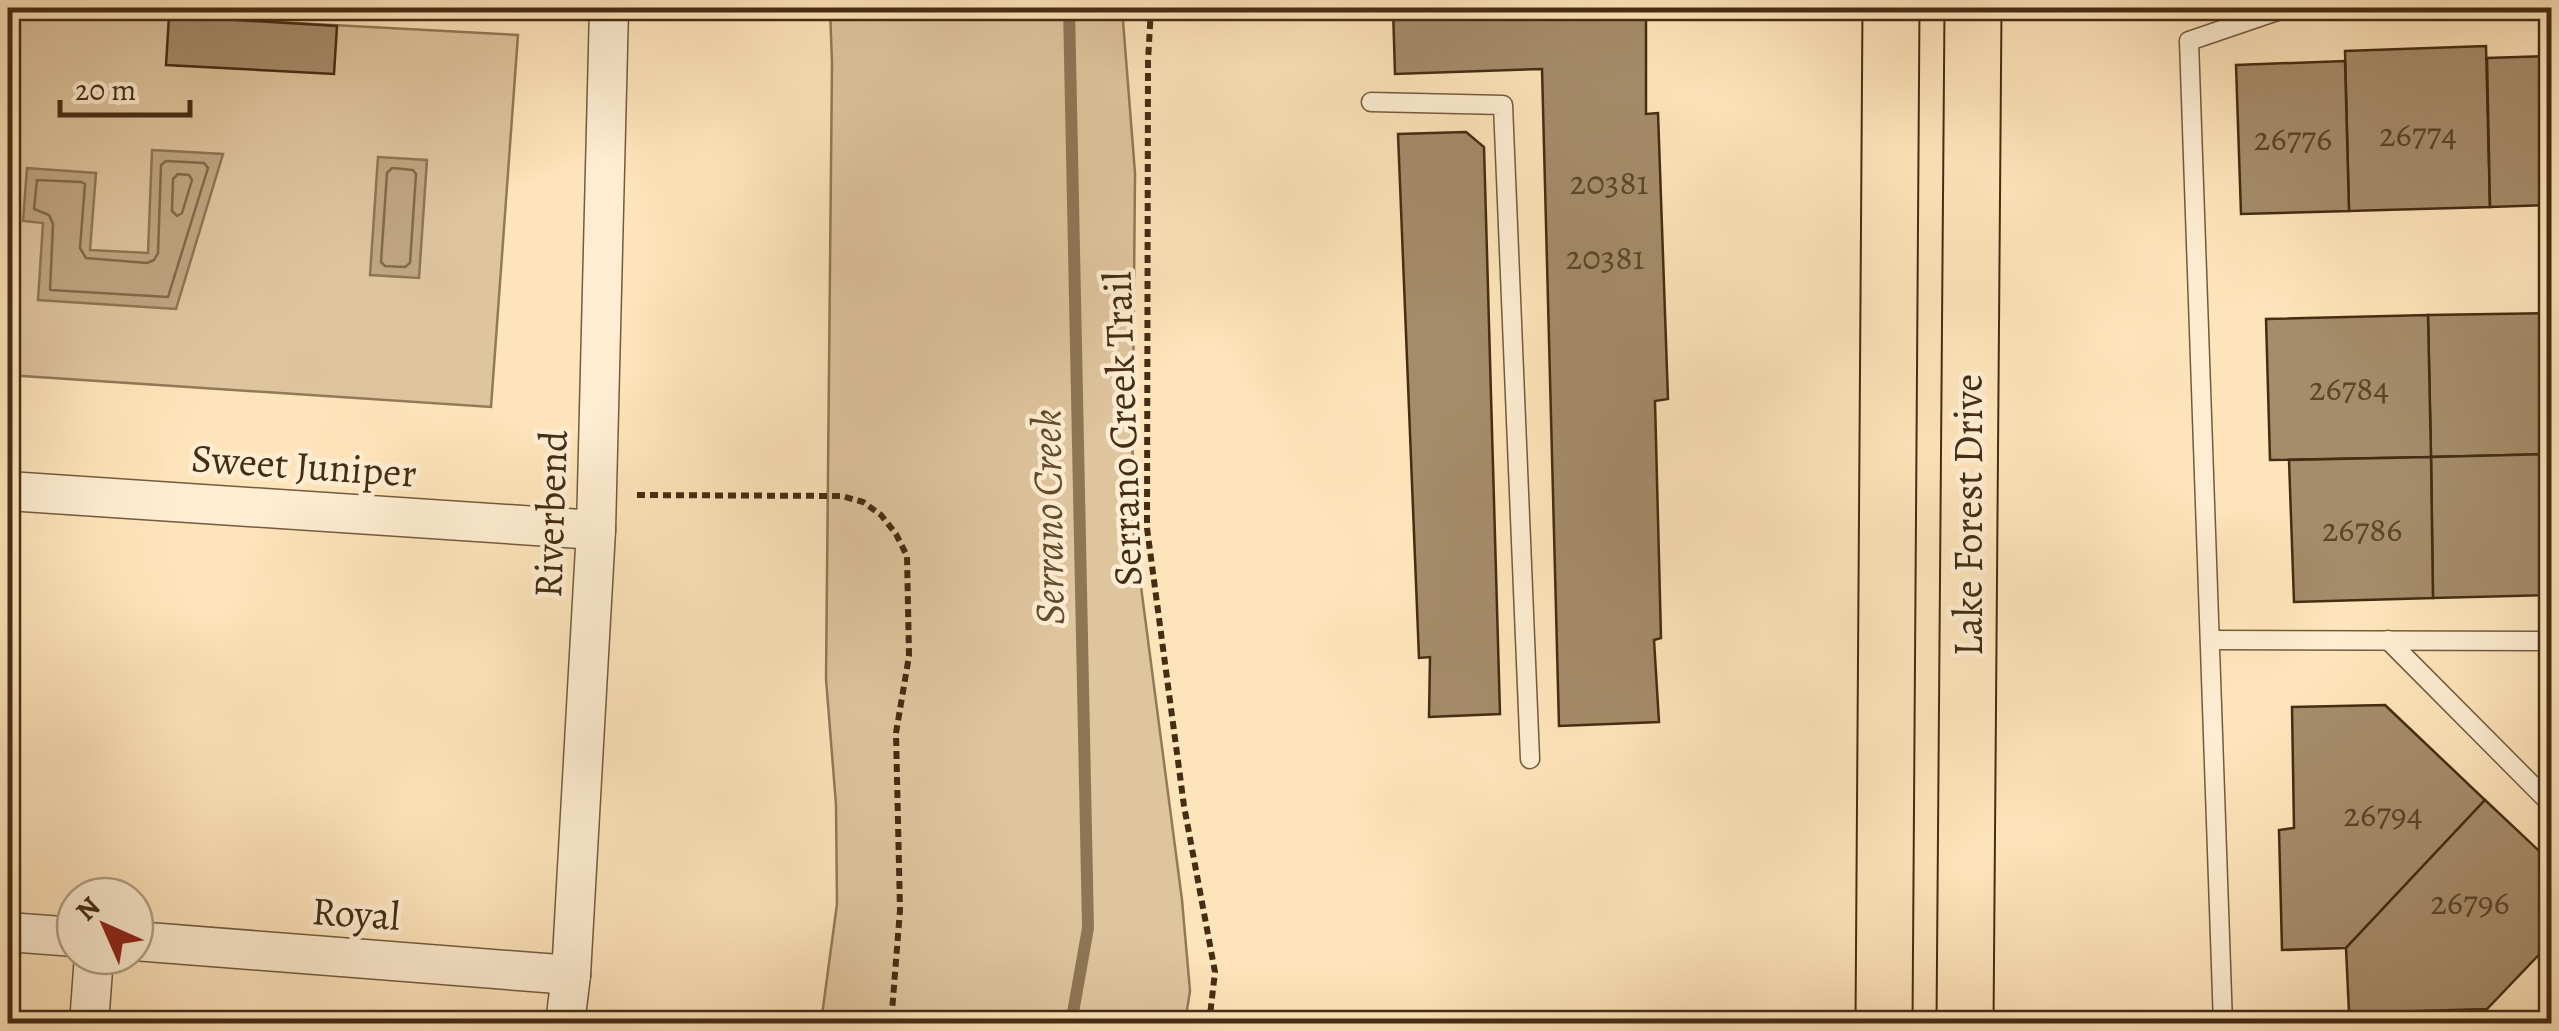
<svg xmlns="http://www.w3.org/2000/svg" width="2559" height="1031" font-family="Alegreya,serif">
	<rect width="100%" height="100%" fill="#fee4ba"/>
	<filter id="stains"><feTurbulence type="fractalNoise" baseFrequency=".002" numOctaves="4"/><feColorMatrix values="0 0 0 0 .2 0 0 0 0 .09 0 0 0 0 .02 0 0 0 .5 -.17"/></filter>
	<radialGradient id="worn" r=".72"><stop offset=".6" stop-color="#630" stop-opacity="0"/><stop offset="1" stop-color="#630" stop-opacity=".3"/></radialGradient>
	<g fill="#dfc59e" stroke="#927958" stroke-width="2.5">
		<path d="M8,8H168L169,16L518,35L491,407L8,375Z"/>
		<path d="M830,8H1122L1135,173L1132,518L1182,900L1190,991L1185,1023H821L837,904L836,805L826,679L832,63Z"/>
	</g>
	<g fill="#bfa681" stroke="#8e7655" stroke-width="2.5">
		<path d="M152,150L223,154L176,309L38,300L43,223L23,221L27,168L96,173L90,250L148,253Z"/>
		<path d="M378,157L427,160L419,278L370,275Z"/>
	</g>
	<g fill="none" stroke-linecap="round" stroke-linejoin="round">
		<g stroke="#826a4a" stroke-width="2.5">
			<path d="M166,161L204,163L208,168L168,297L50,290L53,224L49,215L34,209L37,180L81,182L85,184L80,248L86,258L147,263L154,260L158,253L161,165Z"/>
			<path d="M392,168L413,170L416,174L410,263L405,267L385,266L381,262L387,173Z"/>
			<path d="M178,174L189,175L192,180L182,213L177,216L172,211L173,179Z"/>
		</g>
		<path stroke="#8e7655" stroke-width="12" d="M1069,8L1088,928L1071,1024"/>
	</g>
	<g fill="#a58c6a" stroke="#452d13" stroke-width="2.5">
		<path d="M1393,8H1646V114L1658,113L1668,399L1655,401L1661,638L1654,640L1659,722L1559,726L1542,69L1395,74Z"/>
		<path d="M169,16L337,26L334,74L166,65Z"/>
		<path d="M2486,46L2490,207L2349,211L2345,51Z"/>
		<path d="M2552,56V205L2490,207L2487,58Z"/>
		<path d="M2345,61L2349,211L2241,214L2236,65Z"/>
		<path d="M1466,132L1484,147L1500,714L1429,717L1430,657L1419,658L1398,134Z"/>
		<path d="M2552,313V454L2431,457L2428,315Z"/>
		<path d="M2428,315L2431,457L2270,460L2266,319Z"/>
		<path d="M2552,454V595L2433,598L2431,457Z"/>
		<path d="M2431,457L2433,598L2294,602L2289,460Z"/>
		<path d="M2385,705L2485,800L2346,948L2282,950L2279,830L2294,828L2292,707Z"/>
		<path d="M2485,800L2552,863V941L2487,1009L2349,1013L2346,948Z"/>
	</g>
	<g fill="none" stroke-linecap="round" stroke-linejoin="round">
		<g stroke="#735b3d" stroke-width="21">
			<g id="service">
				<path d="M1371,102L1503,105L1530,759"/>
				<path d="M2210,640L2552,641"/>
				<path d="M2388,640L2552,805"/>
				<path d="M2223,1024L2189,41L2286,8"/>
				<path d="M2540,1024L2552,1013"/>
			</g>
		</g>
		<g stroke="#735b3d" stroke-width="41">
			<g id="minor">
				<path d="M8,491L596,530"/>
				<path d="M8,932L75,937"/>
				<path d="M135,941L571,975"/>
				<path d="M89,1024L94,956"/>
				<path d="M565,1024L571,975L596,530L609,8"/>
			</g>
		</g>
		<g stroke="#452d13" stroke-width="59">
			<g id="primary">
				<path d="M1884,1024L1891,8"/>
				<path d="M1965,1024L1973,8"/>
			</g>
		</g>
		<g stroke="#452d13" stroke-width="6" stroke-dasharray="8 5" stroke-linecap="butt">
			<path d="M1151,8L1148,61L1147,528L1184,806L1215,972L1209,1024"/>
			<path d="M637,495L842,496L863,502L881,515L896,534L907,556L909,656L896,733L900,910L891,1024"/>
		</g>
		<use href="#service" stroke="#feedd2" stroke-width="18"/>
		<use href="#minor" stroke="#feedd2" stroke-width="38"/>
		<use href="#primary" stroke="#fee4ba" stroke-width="55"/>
	</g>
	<g text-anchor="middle" stroke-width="9" stroke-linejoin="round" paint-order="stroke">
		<g font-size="35" fill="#5d4529">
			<text x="2418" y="146">26774</text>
			<text x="2293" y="150">26776</text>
			<text x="1609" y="194">20381</text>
			<text x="1605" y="269">20381</text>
			<text x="2349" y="400">26784</text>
			<text x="2362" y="541">26786</text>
			<text x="2383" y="826">26794</text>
			<text x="2470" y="914">26796</text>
		</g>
		<g font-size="40" fill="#452d13" stroke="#feedd2">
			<text transform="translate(1122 429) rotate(-92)" y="14">Serrano Creek Trail</text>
			<text transform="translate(304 465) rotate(4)" y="14">Sweet Juniper</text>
			<text transform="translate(550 514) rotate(-88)" y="14">Riverbend</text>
			<text transform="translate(1968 515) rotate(-90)" y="14">Lake Forest Drive</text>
			<text transform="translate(356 913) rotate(4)" y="14">Royal</text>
		</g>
		<g font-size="42" font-style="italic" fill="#644b2e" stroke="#feedd2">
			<text transform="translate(1047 517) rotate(-91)" y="15">Serrano Creek</text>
		</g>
	</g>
	<rect width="2559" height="1031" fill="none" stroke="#fee4ba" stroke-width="40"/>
	<rect x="10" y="10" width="2539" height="1011" fill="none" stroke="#452d13" stroke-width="5"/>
	<rect x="20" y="20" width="2519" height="991" fill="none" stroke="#452d13" stroke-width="2.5"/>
	<g transform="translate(105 926) rotate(315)"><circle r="48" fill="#feedd2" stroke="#b4a086" stroke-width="2.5"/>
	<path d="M0-8L18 38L0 25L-18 38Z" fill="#8f2418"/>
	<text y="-15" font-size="28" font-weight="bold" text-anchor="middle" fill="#452d13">N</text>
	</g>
	<path d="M60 100v15h130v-15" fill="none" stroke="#452d13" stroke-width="5"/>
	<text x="75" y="100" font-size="30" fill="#452d13" stroke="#feedd2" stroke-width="8" paint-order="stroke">20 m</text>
	<rect width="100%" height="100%" filter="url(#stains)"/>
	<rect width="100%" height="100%" fill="url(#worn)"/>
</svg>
